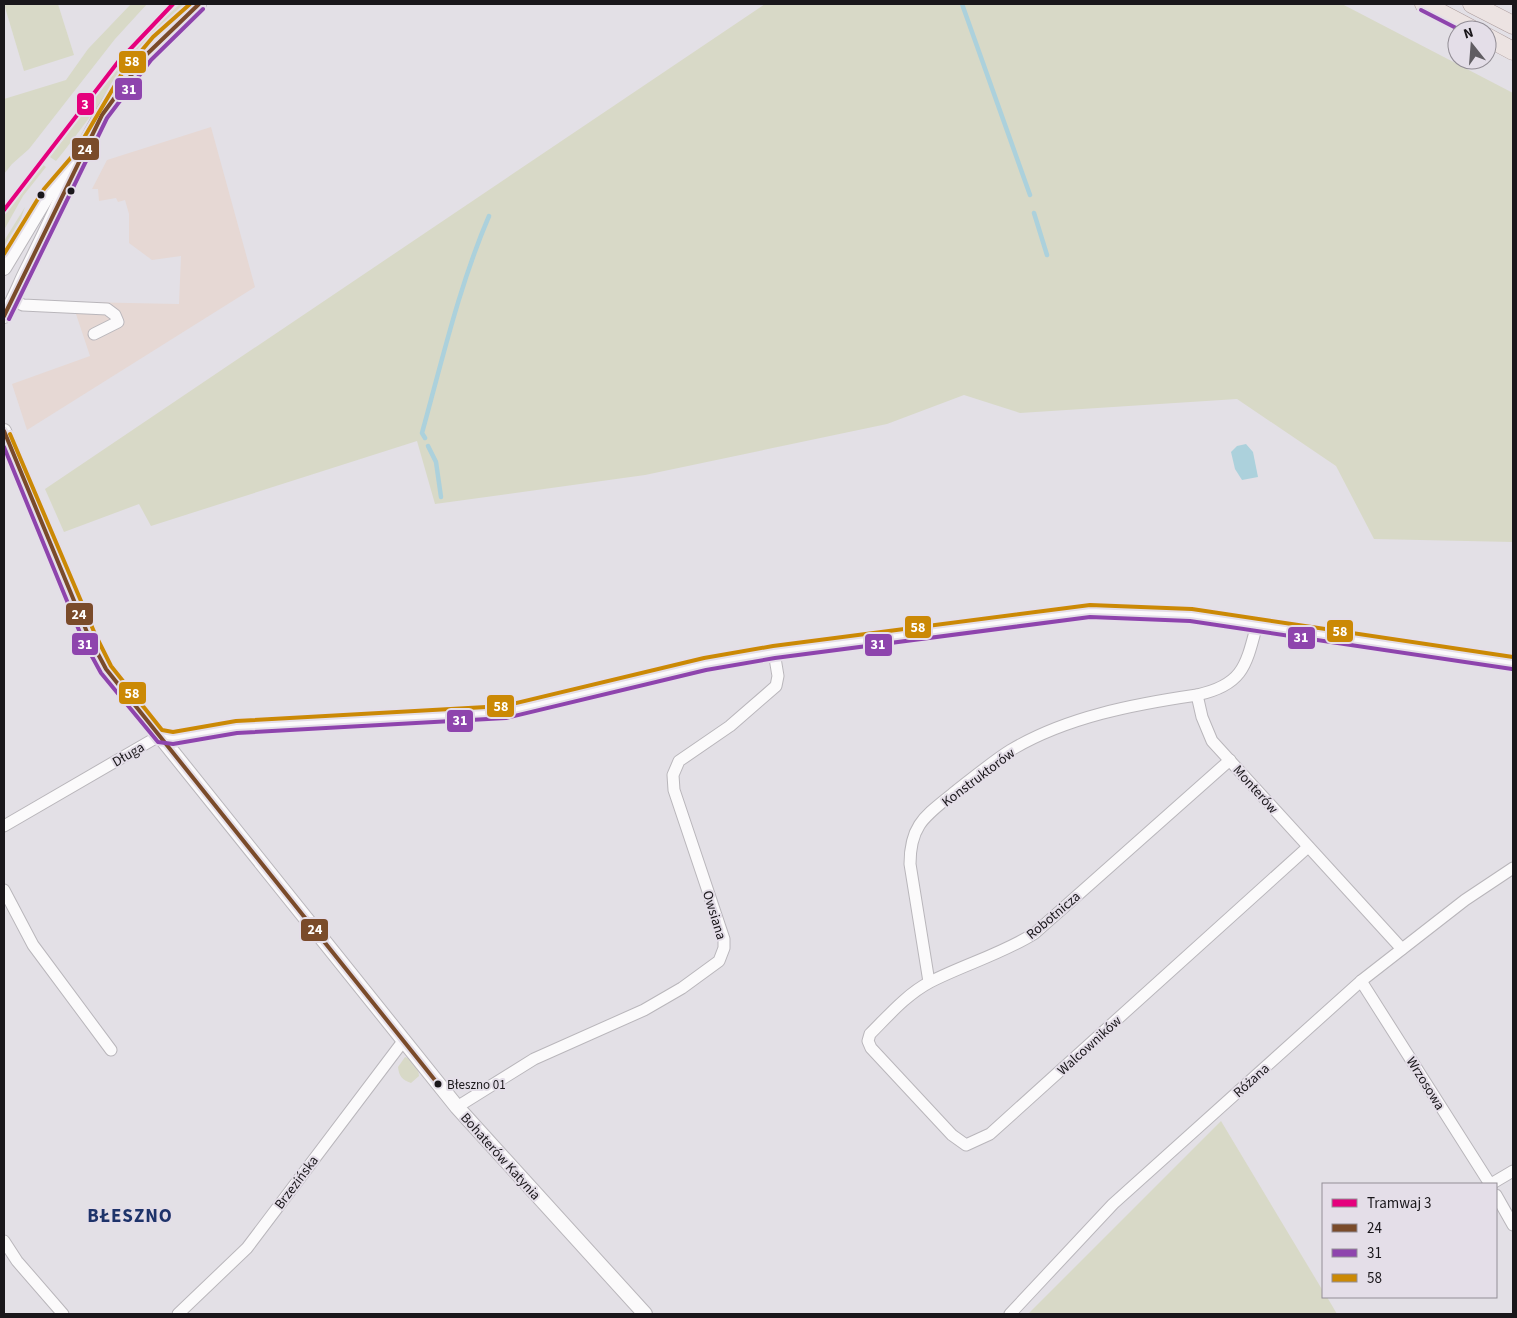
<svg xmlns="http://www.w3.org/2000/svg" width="1517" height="1318" font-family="'Source Sans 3',sans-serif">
	<rect width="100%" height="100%" fill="#e3e0e6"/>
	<path fill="#e6d8d4" d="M211,127L255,287L27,430L12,384L90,356L75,311L80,302L179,304L181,256L152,260L129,243V214L125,200L118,202L116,198L99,201L98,189H92L107,160Z"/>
	<g fill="#d8d9c7">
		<path d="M4,4H58L74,55L24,71Z"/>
		<path d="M131,4H147L115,39L29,149L12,164L4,174V99L66,80L88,49Z"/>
		<path d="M180,4H187C133,48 100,108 56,161L50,157C91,103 129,49 180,4Z"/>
		<path d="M765,4H1342L1513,93V542L1374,539L1336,466L1237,399L1020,413L964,395L887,424L645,475L435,504L417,441L151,526L139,504L64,532L45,489Z"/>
		<path d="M42,164L46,167L23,196L4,230V215Z"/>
		<path d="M25,207L15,235L4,251V241Z"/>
		<path d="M405,1057C412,1059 419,1069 419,1076L411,1083C402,1080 399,1076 398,1067Z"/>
		<path d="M1221,1121L1323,1291V1297H1327L1337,1314H1028Z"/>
	</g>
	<path fill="#acd1dc" d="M1246,444L1253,452L1258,477L1242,480L1235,469L1231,452L1237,446Z"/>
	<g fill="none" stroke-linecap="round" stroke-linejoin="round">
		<g stroke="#acd1dc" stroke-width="4.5">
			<path d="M962,4L1030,195"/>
			<path d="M1034,213L1047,255"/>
			<path d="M425,438L422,433C442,361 459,286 489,216"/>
			<path d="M428,446L436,462L441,497"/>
		</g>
		<g stroke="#b9b6bb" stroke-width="13">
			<g id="minor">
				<path d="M12,300L23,305L107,309L115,315L118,322L94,334"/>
				<path d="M1257,624C1246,666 1243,685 1197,695L1202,717L1212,741L1402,949"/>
				<path d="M1230,760L1035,933C1002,954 965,964 930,982C907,994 888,1016 870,1034L868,1041L871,1048L952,1135L966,1145L990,1134L1308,847"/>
				<path d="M4,826L159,736L173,738L236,727L505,712L705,664L774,652L1090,611L1191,615L1513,663"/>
				<path d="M4,890L33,945L111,1050"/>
				<path d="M1361,981L1490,1184"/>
				<path d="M929,982L910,864C910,823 927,815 956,791C974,777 992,762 1011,750C1066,717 1135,704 1197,695"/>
				<path d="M457,1107L534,1059L644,1010L682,988L719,961L724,948V939L674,790L673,775L679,761L730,726L776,686L778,676L774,652"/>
				<path d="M1491,1184L1513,1171"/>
				<path d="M1496,1195L1513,1225"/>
				<path d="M4,1241L17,1261L63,1314"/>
				<path d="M178,1314L247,1248L404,1040"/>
				<path d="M1010,1314L1113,1204L1361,981L1465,900L1513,868"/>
			</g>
		</g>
		<g stroke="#b9b6bb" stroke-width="16">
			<g id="tertiary">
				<path d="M4,268L49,193L73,165"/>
				<path d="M4,316C13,303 19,286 26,272C45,234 62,197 79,158C105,98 149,46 199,4"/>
				<path d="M4,431L89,637L106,669L457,1107L645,1314"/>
			</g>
		</g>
		<g stroke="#ac9c9c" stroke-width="19">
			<g id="primary">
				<path d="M1424,4L1473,30"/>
				<path d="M1472,4L1513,25"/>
				<path d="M1487,37L1513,51"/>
			</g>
		</g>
		<use href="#minor" stroke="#fbfafb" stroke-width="11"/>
		<use href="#tertiary" stroke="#fbfafb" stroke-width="14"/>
		<use href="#primary" stroke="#ece3e2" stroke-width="18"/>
		<g stroke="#e4dee8" stroke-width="8">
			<g id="bus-1">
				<path d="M4,316L102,115L146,55L199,4"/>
				<path d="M4,431L89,637L106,669L438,1084"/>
			</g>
		</g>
		<g stroke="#e4dee8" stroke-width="8">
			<g id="bus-2">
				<path d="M1421,10L1460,30"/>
				<path d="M9,319L107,118L151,60L203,9"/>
				<path d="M4,447L83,640L101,673L158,742L173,744L237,733L506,718L706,670L775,658L1090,617L1190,621L1512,669"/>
			</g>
		</g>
		<g stroke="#e4dee8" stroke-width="8">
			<g id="bus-3">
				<path d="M4,254L44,189L75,153L121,75L153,37L190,4"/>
				<path d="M10,434L95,634L111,666L162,730L173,732L236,721L504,706L704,658L773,646L1090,605L1192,609L1513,657"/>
			</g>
		</g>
		<use href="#bus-1" stroke="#7a4b2a" stroke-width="4"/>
		<use href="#bus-2" stroke="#8e44ad" stroke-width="4"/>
		<use href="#bus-3" stroke="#cb8905" stroke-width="4"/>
		<g stroke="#e4dee8" stroke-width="8">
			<path id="tram-1" d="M4,210L118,62L173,4"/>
		</g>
		<use href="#tram-1" stroke="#e5007d" stroke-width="4"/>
	</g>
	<g fill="#1a171b" stroke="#e4dee8" stroke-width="2">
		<circle cx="71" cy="191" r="4.5"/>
		<circle cx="41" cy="195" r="4.5"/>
		<circle cx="438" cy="1084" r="4.5"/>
	</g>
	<g text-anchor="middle" stroke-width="4" stroke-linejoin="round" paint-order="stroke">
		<g font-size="13" fill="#1a171b" stroke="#e4dee8" text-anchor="start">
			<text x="447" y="1089">Błeszno 01</text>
		</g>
		<g font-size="14" fill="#1a171b" stroke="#e4dee8">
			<text transform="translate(128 754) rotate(-30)" y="5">Długa</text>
			<text transform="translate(978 777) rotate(-37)" y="5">Konstruktorów</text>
			<text transform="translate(1256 789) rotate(48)" y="5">Monterów</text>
			<text transform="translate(715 915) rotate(73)" y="5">Owsiana</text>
			<text transform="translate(1053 915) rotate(-40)" y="5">Robotnicza</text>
			<text transform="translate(1089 1045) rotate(-42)" y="5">Walcowników</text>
			<text transform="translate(1251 1080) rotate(-42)" y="5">Różana</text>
			<text transform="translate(1426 1083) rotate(58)" y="5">Wrzosowa</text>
			<text transform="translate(501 1156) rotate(48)" y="5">Bohaterów Katynia</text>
			<text transform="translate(296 1182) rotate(-53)" y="5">Brzezińska</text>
		</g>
		<g font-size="19" font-weight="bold" letter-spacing="1" fill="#1e336a" stroke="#e4dee8">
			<text x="130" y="1222">BŁESZNO</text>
		</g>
	</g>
	<g stroke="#e4dee8" stroke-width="2">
		<rect x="118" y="50" width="29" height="24" rx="5" fill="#cb8905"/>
		<rect x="114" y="77" width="29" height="24" rx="5" fill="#8e44ad"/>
		<rect x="76" y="92" width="19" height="24" rx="5" fill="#e5007d"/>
		<rect x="71" y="137" width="29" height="24" rx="5" fill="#7a4b2a"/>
		<rect x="65" y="602" width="29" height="24" rx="5" fill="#7a4b2a"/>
		<rect x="904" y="615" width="28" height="24" rx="5" fill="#cb8905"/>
		<rect x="1326" y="619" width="28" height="24" rx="5" fill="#cb8905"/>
		<rect x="1287" y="626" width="29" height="24" rx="5" fill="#8e44ad"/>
		<rect x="71" y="632" width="28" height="24" rx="5" fill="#8e44ad"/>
		<rect x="864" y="633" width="29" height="24" rx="5" fill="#8e44ad"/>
		<rect x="118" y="681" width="29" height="24" rx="5" fill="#cb8905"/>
		<rect x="486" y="694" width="29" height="24" rx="5" fill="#cb8905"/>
		<rect x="446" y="709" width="28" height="24" rx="5" fill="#8e44ad"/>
		<rect x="300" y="918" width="29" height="24" rx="5" fill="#7a4b2a"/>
	</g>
	<g font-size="14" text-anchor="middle" font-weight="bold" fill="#fff">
		<text x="132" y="66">58</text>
		<text x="129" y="94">31</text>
		<text x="85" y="109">3</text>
		<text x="85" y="154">24</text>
		<text x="79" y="619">24</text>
		<text x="918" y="632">58</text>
		<text x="1340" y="636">58</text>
		<text x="1301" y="642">31</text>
		<text x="85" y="649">31</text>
		<text x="878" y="649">31</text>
		<text x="132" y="698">58</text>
		<text x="501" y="711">58</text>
		<text x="460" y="725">31</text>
		<text x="315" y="934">24</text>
	</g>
	<rect width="1517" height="1318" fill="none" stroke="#1a171b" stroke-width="10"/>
	<rect x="1322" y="1183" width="175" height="115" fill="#e4dee8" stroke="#938e96"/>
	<rect x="1332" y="1199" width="25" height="8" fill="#e5007d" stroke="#938e96"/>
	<text x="1367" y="1208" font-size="15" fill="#1a171b">Tramwaj 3</text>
	<rect x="1332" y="1224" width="25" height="8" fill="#7a4b2a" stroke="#938e96"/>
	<text x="1367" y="1233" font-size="15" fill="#1a171b">24</text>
	<rect x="1332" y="1249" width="25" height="8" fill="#8e44ad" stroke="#938e96"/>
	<text x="1367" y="1258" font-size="15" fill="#1a171b">31</text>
	<rect x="1332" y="1274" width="25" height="8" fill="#cb8905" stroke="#938e96"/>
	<text x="1367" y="1283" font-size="15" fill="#1a171b">58</text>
	<g transform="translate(1472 45) rotate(343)"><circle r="24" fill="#e4dee8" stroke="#938e96"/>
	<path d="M0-4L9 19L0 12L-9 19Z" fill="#605d62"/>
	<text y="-8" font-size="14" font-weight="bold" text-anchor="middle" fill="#1a171b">N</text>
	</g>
</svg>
